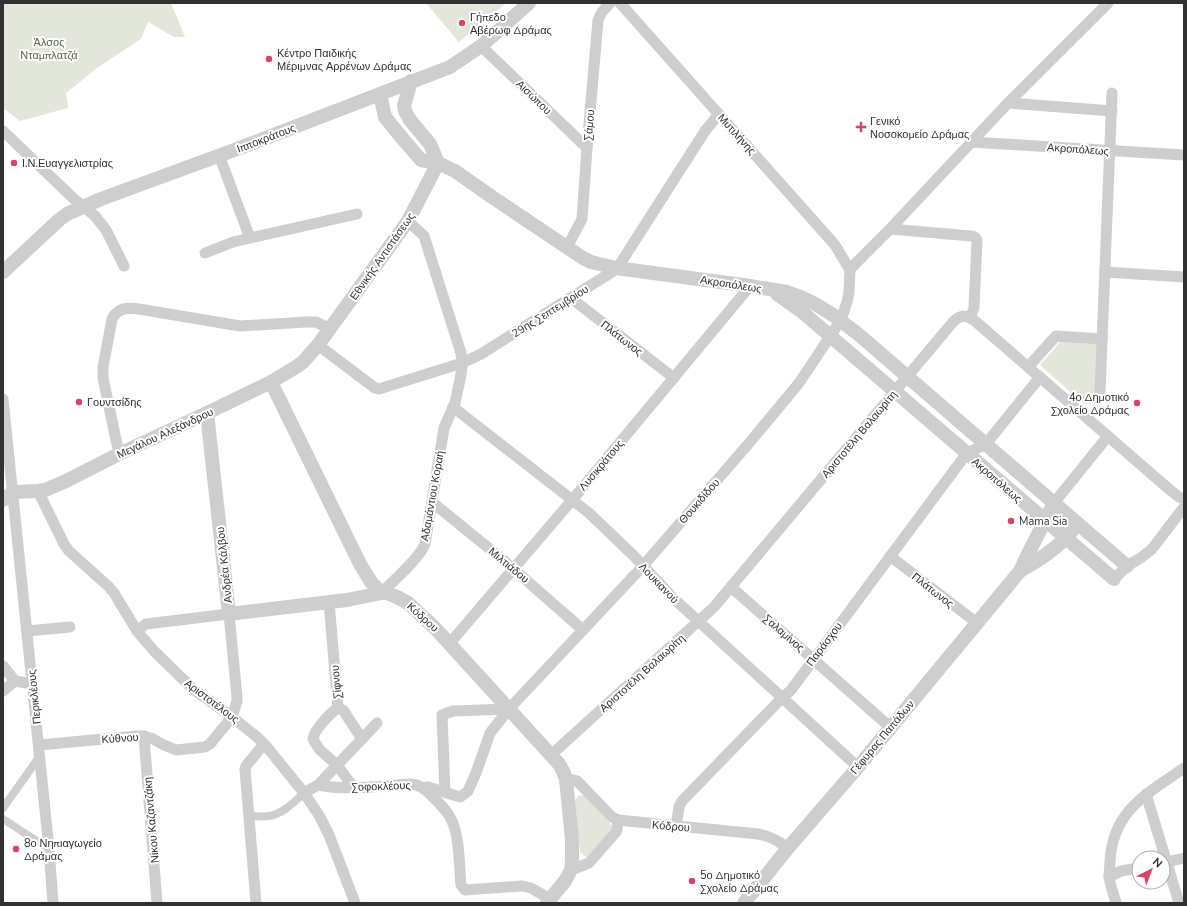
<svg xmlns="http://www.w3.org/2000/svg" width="1187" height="906" font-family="'Nunito Sans',sans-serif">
	<rect width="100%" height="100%" fill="#fff"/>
	<g fill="#e3e7db">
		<path d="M3,3H171L185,37H174L148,22L141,39L97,68L66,93L68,108L20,121L3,108Z"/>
		<path d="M426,3H506L459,42Z"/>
		<path d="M1061,341L1097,344V403L1084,404L1040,365Z"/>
		<path d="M580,795L585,796L610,823L613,829L587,857L584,856L580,852L575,801L578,796Z"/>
	</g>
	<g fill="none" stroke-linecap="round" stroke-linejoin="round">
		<g stroke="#cecece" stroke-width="8">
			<path d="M3,808L40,756"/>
			<path d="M249,816C256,816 263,817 269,816C283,814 294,802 304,793"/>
			<path d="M3,819L49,849"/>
		</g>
		<g stroke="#cecece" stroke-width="11">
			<path d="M481,46L587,148"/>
			<path d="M1008,103L1112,111"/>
			<path d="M3,131L73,198L95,216L106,230L124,266"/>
			<path d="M971,142L1184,155"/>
			<path d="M219,155L250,238"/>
			<path d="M890,229L971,236L975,237L977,240L974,308L970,318"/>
			<path d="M567,247L582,219L587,148L598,20L602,12L610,3"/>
			<path d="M205,253L233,242L250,238L357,214"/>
			<path d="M850,269L890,229L1008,103L1108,3"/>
			<path d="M1105,272L1184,277"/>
			<path d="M571,298L674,378"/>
			<path d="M318,345L375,388L379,389L462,363L481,354L612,272L620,264L705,131L719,114"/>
			<path d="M1028,367L1056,336L1102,339"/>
			<path d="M1100,391L1112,93"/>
			<path d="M3,399L49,849L53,903"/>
			<path d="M453,407L589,513L635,557L672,597L858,767"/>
			<path d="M119,454L103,378V367L112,319C118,308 127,307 139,309L240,326L306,322H316L330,329"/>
			<path d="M38,491L64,544L69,551L108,586L114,593L137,631L154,651L193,689L232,717L257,737L267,747L304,793L319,815L329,835L355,903"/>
			<path d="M432,502L502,559L583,630"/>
			<path d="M1054,503L1108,436"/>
			<path d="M890,556L977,623"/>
			<path d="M1114,579L1127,566L1142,557L1152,549L1184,507"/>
			<path d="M731,587L890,727"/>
			<path d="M381,593C393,581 419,559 425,544L444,428L455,403L461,375L462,363L461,353L424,236L408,221"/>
			<path d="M329,602L338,708C330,713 314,730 313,739L319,749L337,765L354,788"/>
			<path d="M27,631L70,627"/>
			<path d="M450,643L573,499L750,286"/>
			<path d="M3,666L15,681L32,684"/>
			<path d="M3,691L15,681"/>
			<path d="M338,708L343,710L362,739L377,723"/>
			<path d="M144,736L157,903"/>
			<path d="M39,745L136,736H144L153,739L164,745L176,750L205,747L210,744L232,717L237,701V697L229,614L146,624L137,631"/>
			<path d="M551,755L714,607L953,322C961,314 966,315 975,321L1170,490L1179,497L1184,499"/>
			<path d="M566,779L577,781L580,784L612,817L618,820L758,834C770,836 778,841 788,848"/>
			<path d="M318,785C348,791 380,786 410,784C419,784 425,789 431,795C439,803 448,811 452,821C460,839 459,866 461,885L465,890L522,886L531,888L550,899"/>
			<path d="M423,788L428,787L460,797L468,791L476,773L490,733L509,709L643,566L750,442L799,383L841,320L847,302L849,292L850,270L835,245L620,3"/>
			<path d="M445,792L442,715L453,711L509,709"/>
			<path d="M304,793L318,785L362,739"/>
			<path d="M1146,794L1179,903"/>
			<path d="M676,826L679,807L682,801L779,701L791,690L967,453L986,444L1040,377"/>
			<path d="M1163,863L1184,858"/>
			<path d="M571,870L589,863L616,832L617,830L618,820"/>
			<path d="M1109,877L1121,871L1139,868"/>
			<path d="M256,903L245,769L246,766L264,744"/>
			<path d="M1116,903C1114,895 1110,885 1109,876C1109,871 1110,866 1110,861C1113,810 1147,794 1184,768"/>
		</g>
		<g stroke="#cecece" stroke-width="14">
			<path d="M411,81L404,106L405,111L410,120L430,144L438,163"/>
			<path d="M380,94L385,117L402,138L421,160L438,163L455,171L492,197L583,258L591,262L616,268L750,286L787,292L801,297L817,305L833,315L858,334L1127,566"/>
			<path d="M3,272L59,220L67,214L101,199L237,149L450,67L481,46L529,3"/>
			<path d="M777,294L801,311L1114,579"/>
			<path d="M271,382L360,564L371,582L381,593"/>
			<path d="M207,413L229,614L347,600L381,593H387L397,597L408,603L435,628L559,764L563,771L566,779L572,840V861L571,870L565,881L547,903"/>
			<path d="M3,500L13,492L38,491L45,490L66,481L119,454L207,413L271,382L296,367L303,362L318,345L408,221L438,163"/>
			<path d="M1020,571C1039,560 1058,548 1072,531"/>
			<path d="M744,903L788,848L858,767L1020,571L1027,556L1054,503"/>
		</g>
	</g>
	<g fill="#d74466" stroke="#fff" stroke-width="1.5">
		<circle cx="462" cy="23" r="4"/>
		<circle cx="269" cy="59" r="4"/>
		<path d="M859 121h4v4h4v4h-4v4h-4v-4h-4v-4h4z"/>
		<circle cx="14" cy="163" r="4"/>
		<circle cx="79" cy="402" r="4"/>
		<circle cx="1137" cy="403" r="4"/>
		<circle cx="1011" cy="521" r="4"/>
		<circle cx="16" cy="849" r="4"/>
		<circle cx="692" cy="881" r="4"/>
	</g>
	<g text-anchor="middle" stroke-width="4" stroke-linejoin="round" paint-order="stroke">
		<g font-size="11" fill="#313131" stroke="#fff" text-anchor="start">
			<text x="470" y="21">Γήπεδο<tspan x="470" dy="13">Αβέρωφ Δράμας</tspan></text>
			<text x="277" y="57">Κέντρο Παιδικής<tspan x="277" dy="13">Μέριμνας Αρρένων Δράμας</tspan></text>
			<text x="870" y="125">Γενικό<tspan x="870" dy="13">Νοσοκομείο Δράμας</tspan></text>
			<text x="22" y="167">Ι.Ν.Ευαγγελιστρίας</text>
			<text x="1129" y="401" text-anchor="end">4ο Δημοτικό<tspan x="1129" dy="13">Σχολείο Δράμας</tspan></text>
			<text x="87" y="406">Γουντσίδης</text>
			<text x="1019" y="525">Mama Sia</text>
			<text x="24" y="847">8ο Νηπιαγωγείο<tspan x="24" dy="13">Δράμας</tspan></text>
			<text x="700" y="879">5ο Δημοτικό<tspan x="700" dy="13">Σχολείο Δράμας</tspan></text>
		</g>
		<g font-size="11" fill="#5b6a41" stroke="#fff">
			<text x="49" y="46">Άλσος<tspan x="49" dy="13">Νταμπλατζά</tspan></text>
		</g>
		<g font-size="11" fill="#313131" stroke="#fff">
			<text transform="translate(534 97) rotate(44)" y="4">Αισώπου</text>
			<text transform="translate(589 125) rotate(-85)" y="4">Σάμου</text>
			<text transform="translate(737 134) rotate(48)" y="4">Μυτιλήνης</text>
			<text transform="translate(266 138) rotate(-21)" y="4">Ιπποκράτους</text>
			<text transform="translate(1078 149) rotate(4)" y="4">Ακροπόλεως</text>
			<text transform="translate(382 256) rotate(-55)" y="4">Εθνικής Αντιστάσεως</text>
			<text transform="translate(731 284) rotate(9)" y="4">Ακροπόλεως</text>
			<text transform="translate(550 311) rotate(-32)" y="4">29ης Σεπτεμβρίου</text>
			<text transform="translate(622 338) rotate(38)" y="4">Πλάτωνος</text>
			<text transform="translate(165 433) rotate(-25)" y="4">Μεγάλου Αλεξάνδρου</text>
			<text transform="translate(859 434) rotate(-50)" y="4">Αριστοτέλη Βαλαωρίτη</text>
			<text transform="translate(601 465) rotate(-50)" y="4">Λυσικράτους</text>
			<text transform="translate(997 480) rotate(41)" y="4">Ακροπόλεως</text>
			<text transform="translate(432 496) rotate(-80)" y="4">Αδαμάντιου Κοραή</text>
			<text transform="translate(699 501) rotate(-49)" y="4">Θουκιδίδου</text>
			<text transform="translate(224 565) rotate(-96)" y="4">Ανδρέα Κάλβου</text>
			<text transform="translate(509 565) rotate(40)" y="4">Μιλτιάδου</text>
			<text transform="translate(659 583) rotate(46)" y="4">Λουκιανού</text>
			<text transform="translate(933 590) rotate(38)" y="4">Πλάτωνος</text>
			<text transform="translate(423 617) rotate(42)" y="4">Κόδρου</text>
			<text transform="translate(784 633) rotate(41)" y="4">Σαλαμίνος</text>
			<text transform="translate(824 644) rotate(-53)" y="4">Παράσχου</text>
			<text transform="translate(642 673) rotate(-42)" y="4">Αριστοτέλη Βαλαωρίτη</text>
			<text transform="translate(336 682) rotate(-95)" y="4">Σίφνου</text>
			<text transform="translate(34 697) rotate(-96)" y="4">Περικλέους</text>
			<text transform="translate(212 701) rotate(37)" y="4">Αριστοτέλους</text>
			<text transform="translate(882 737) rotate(-50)" y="4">Γέφυρας Παπάδων</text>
			<text transform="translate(120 738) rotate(-4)" y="4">Κύθνου</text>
			<text transform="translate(381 786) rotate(-2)" y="4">Σοφοκλέους</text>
			<text transform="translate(151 820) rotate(-95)" y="4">Νίκου Καζαντζάκη</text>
			<text transform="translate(671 826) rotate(5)" y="4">Κόδρου</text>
		</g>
	</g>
	<rect width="1187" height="906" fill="none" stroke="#313131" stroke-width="8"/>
	<g transform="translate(1151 870) rotate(42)"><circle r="19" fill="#ffffff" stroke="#adadad"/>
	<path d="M0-3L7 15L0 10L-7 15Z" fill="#d74466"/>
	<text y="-6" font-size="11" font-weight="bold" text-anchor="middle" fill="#313131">N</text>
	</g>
</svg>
